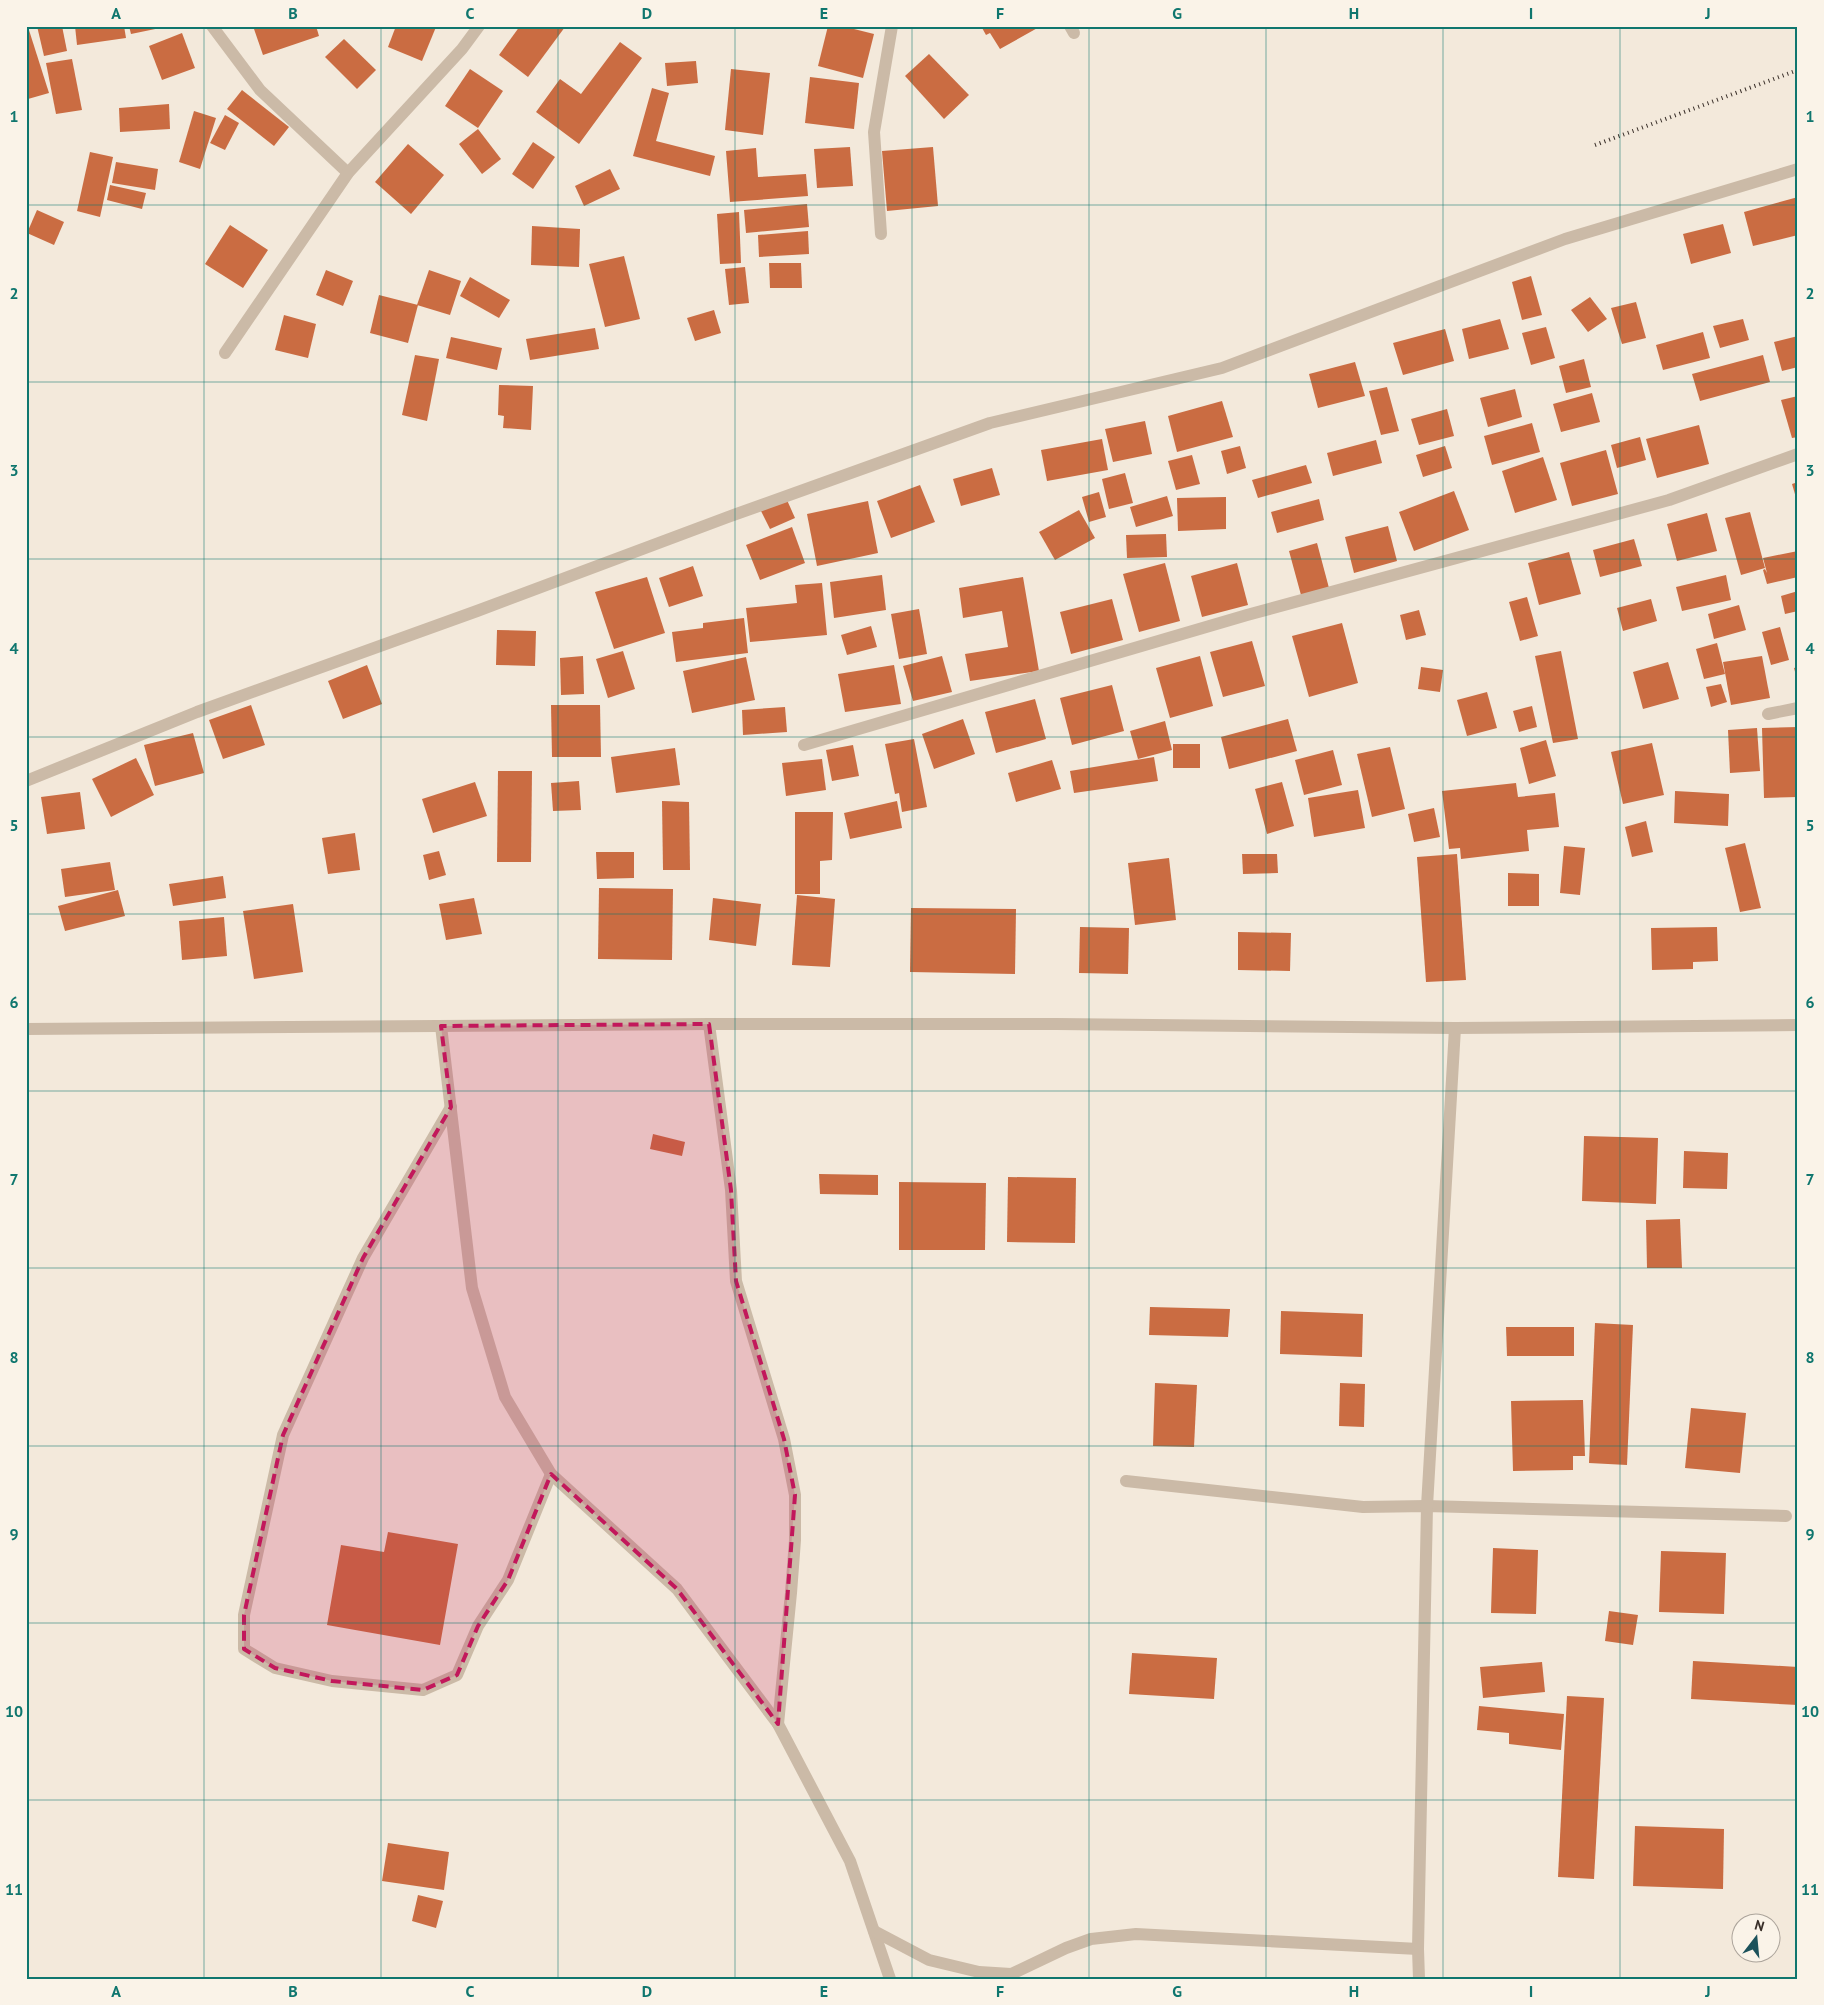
<svg xmlns="http://www.w3.org/2000/svg" width="1824" height="2005" font-family="'PT Sans',sans-serif">
	<rect width="100%" height="100%" fill="#f3e9db"/>
	<g fill="#ca6c42">
		<path d="M37,26H62L67,51L44,56Z"/>
		<path d="M75,26H124L126,38L77,45Z"/>
		<path d="M129,26H165V27L131,34Z"/>
		<path d="M253,26H316L319,36L263,55Z"/>
		<path d="M396,26L436,27L422,61L388,47Z"/>
		<path d="M520,26L565,27L528,77L499,55Z"/>
		<path d="M828,26H842L874,34L863,78L818,66Z"/>
		<path d="M981,26H1041L1000,49L990,33L986,35Z"/>
		<path d="M26,27H28L49,93L28,99L26,92Z"/>
		<path d="M182,33L195,68L162,80L149,46Z"/>
		<path d="M344,39L376,70L357,89L325,57Z"/>
		<path d="M620,42L642,58L579,144L536,112L560,79L581,94Z"/>
		<path d="M929,54L969,95L944,119L905,76Z"/>
		<path d="M72,59L82,110L56,114L46,63Z"/>
		<path d="M696,61L698,83L667,86L665,63Z"/>
		<path d="M470,69L503,91L478,128L445,106Z"/>
		<path d="M731,69L770,73L763,135L725,130Z"/>
		<path d="M810,77L859,83L854,129L805,123Z"/>
		<path d="M652,88L669,93L656,141L715,156L710,176L633,156Z"/>
		<path d="M242,90L289,127L274,146L227,109Z"/>
		<path d="M169,104L170,129L120,132L119,108Z"/>
		<path d="M194,111L216,118L200,169L179,162Z"/>
		<path d="M225,115L239,123L225,150L210,143Z"/>
		<path d="M478,129L501,159L482,174L459,144Z"/>
		<path d="M533,142L555,157L533,189L512,174Z"/>
		<path d="M408,144L444,175L411,214L375,182Z"/>
		<path d="M850,147L853,186L817,188L814,149Z"/>
		<path d="M933,147L938,206L887,211L882,151Z"/>
		<path d="M756,148L758,177L806,174L808,196L730,202L726,151Z"/>
		<path d="M90,152L113,157L100,217L77,211Z"/>
		<path d="M116,162L158,169L155,190L112,183Z"/>
		<path d="M610,169L620,189L584,206L575,186Z"/>
		<path d="M110,185L146,193L142,209L107,200Z"/>
		<path d="M1798,197V235L1753,246L1744,212Z"/>
		<path d="M807,204L809,227L746,233L744,210Z"/>
		<path d="M37,210L64,222L54,245L27,233Z"/>
		<path d="M739,212L741,263L720,264L717,214Z"/>
		<path d="M1723,224L1731,253L1691,264L1683,234Z"/>
		<path d="M230,225L268,250L243,288L205,264Z"/>
		<path d="M532,226L580,229L579,267L531,265Z"/>
		<path d="M808,231L809,254L759,257L758,235Z"/>
		<path d="M624,256L640,319L605,327L589,264Z"/>
		<path d="M769,263H801L802,288H770Z"/>
		<path d="M745,267L749,303L729,305L725,269Z"/>
		<path d="M326,270L353,281L343,306L316,295Z"/>
		<path d="M429,270L461,281L450,315L417,305Z"/>
		<path d="M1531,276L1542,315L1522,320L1512,282Z"/>
		<path d="M470,277L510,300L499,318L460,296Z"/>
		<path d="M379,295L418,305L408,343L370,333Z"/>
		<path d="M1590,297L1607,319L1588,332L1571,310Z"/>
		<path d="M1636,302L1646,338L1622,344L1611,308Z"/>
		<path d="M714,310L721,333L695,341L687,318Z"/>
		<path d="M284,315L316,324L308,358L275,350Z"/>
		<path d="M1500,319L1509,349L1469,359L1462,329Z"/>
		<path d="M1743,319L1749,340L1720,348L1713,326Z"/>
		<path d="M1546,327L1555,358L1531,365L1522,333Z"/>
		<path d="M595,328L599,349L530,360L526,339Z"/>
		<path d="M1445,329L1454,361L1403,375L1393,343Z"/>
		<path d="M1703,332L1710,358L1663,370L1656,345Z"/>
		<path d="M1798,336V367L1782,371L1774,342Z"/>
		<path d="M451,337L502,348L497,370L446,358Z"/>
		<path d="M415,355L439,359L427,421L402,415Z"/>
		<path d="M1763,355L1770,382L1700,401L1692,374Z"/>
		<path d="M1584,359L1591,387L1566,393L1559,366Z"/>
		<path d="M1355,362L1365,396L1318,408L1309,374Z"/>
		<path d="M499,385L533,386L531,430L503,428L504,416L498,415Z"/>
		<path d="M1387,387L1399,431L1381,435L1369,391Z"/>
		<path d="M1515,389L1522,417L1488,427L1480,398Z"/>
		<path d="M1592,393L1600,422L1561,432L1553,404Z"/>
		<path d="M1798,396V437L1792,438L1781,400Z"/>
		<path d="M1222,401L1233,437L1177,452L1168,416Z"/>
		<path d="M1447,409L1454,436L1419,445L1411,419Z"/>
		<path d="M1145,421L1152,454L1113,462L1105,429Z"/>
		<path d="M1532,423L1540,452L1492,465L1484,436Z"/>
		<path d="M1699,425L1709,464L1657,478L1646,439Z"/>
		<path d="M1640,437L1646,460L1617,468L1611,445Z"/>
		<path d="M1102,439L1108,470L1047,481L1041,450Z"/>
		<path d="M1376,440L1382,463L1333,476L1327,453Z"/>
		<path d="M1240,446L1246,468L1227,474L1221,451Z"/>
		<path d="M1445,446L1452,468L1423,477L1416,455Z"/>
		<path d="M1606,450L1618,494L1572,506L1560,463Z"/>
		<path d="M1192,455L1200,484L1176,490L1168,461Z"/>
		<path d="M1543,457L1557,500L1515,513L1502,471Z"/>
		<path d="M1306,465L1312,483L1258,498L1252,480Z"/>
		<path d="M992,468L1000,495L961,506L953,479Z"/>
		<path d="M1125,473L1133,503L1109,509L1102,479Z"/>
		<path d="M1798,482V501H1797L1792,484Z"/>
		<path d="M920,485L935,522L891,538L877,501Z"/>
		<path d="M1454,491L1469,530L1414,551L1399,512Z"/>
		<path d="M1099,492L1106,517L1089,522L1082,497Z"/>
		<path d="M1167,496L1173,516L1136,527L1130,507Z"/>
		<path d="M1226,497V529L1178,531L1177,498Z"/>
		<path d="M1319,499L1324,520L1277,533L1271,512Z"/>
		<path d="M787,500L795,518L770,529L761,511Z"/>
		<path d="M868,501L878,553L817,566L807,514Z"/>
		<path d="M1079,510L1095,538L1055,560L1039,532Z"/>
		<path d="M1750,512L1765,568L1741,575L1725,518Z"/>
		<path d="M1707,513L1717,551L1677,561L1667,524Z"/>
		<path d="M1388,526L1397,561L1354,573L1345,537Z"/>
		<path d="M792,527L805,563L760,580L746,545Z"/>
		<path d="M1166,534L1167,557L1127,558L1126,535Z"/>
		<path d="M1634,539L1642,566L1600,577L1593,550Z"/>
		<path d="M1317,543L1329,588L1301,595L1289,551Z"/>
		<path d="M1798,551V577L1767,584L1763,570L1765,569L1767,573L1763,558Z"/>
		<path d="M1569,552L1581,594L1539,605L1528,563Z"/>
		<path d="M1165,563L1180,621L1139,632L1123,574Z"/>
		<path d="M1237,563L1248,605L1202,617L1191,576Z"/>
		<path d="M693,566L703,596L669,607L659,578Z"/>
		<path d="M882,575L886,610L834,618L830,582Z"/>
		<path d="M1726,575L1731,600L1682,611L1676,587Z"/>
		<path d="M647,577L665,633L614,649L595,592Z"/>
		<path d="M1023,577L1039,671L970,681L965,654L1008,647L1002,611L963,618L959,588Z"/>
		<path d="M822,583L827,635L750,642L746,608L797,603L795,585Z"/>
		<path d="M1798,591V611L1785,614L1781,596Z"/>
		<path d="M1527,597L1538,636L1520,641L1509,602Z"/>
		<path d="M1112,599L1123,640L1071,654L1060,612Z"/>
		<path d="M1651,599L1657,621L1623,631L1617,608Z"/>
		<path d="M1739,605L1746,630L1714,639L1708,614Z"/>
		<path d="M919,609L927,654L899,659L891,614Z"/>
		<path d="M1419,610L1426,635L1406,640L1400,615Z"/>
		<path d="M744,618L748,653L676,662L672,632L703,628V623Z"/>
		<path d="M1342,623L1358,683L1309,697L1292,636Z"/>
		<path d="M871,626L877,647L847,655L841,635Z"/>
		<path d="M1780,627L1789,660L1771,665L1762,632Z"/>
		<path d="M497,630L536,631L535,666L496,665Z"/>
		<path d="M1252,641L1265,686L1223,697L1210,652Z"/>
		<path d="M1717,643L1725,674L1704,679L1696,649Z"/>
		<path d="M623,651L635,689L608,698L596,659Z"/>
		<path d="M1561,651L1578,739L1553,743L1535,656Z"/>
		<path d="M583,656L584,694L561,695L560,658Z"/>
		<path d="M942,656L952,692L913,701L903,666Z"/>
		<path d="M1200,656L1213,706L1170,718L1156,668Z"/>
		<path d="M1762,656L1770,698L1731,705L1723,662Z"/>
		<path d="M746,657L755,700L692,713L683,671Z"/>
		<path d="M1668,662L1679,699L1643,709L1633,672Z"/>
		<path d="M367,665L382,704L343,719L328,681Z"/>
		<path d="M894,665L901,704L845,712L838,674Z"/>
		<path d="M1421,667L1443,670L1440,692L1418,689Z"/>
		<path d="M1798,667V679H1797L1794,668Z"/>
		<path d="M1721,684L1727,702L1711,707L1706,687Z"/>
		<path d="M1112,685L1124,731L1072,745L1060,698Z"/>
		<path d="M1487,692L1497,728L1467,736L1457,700Z"/>
		<path d="M1035,699L1046,739L996,753L985,712Z"/>
		<path d="M251,705L265,745L223,759L209,720Z"/>
		<path d="M551,705H600L601,757H552Z"/>
		<path d="M1532,706L1537,727L1519,732L1513,711Z"/>
		<path d="M785,707L787,732L743,735L742,710Z"/>
		<path d="M963,719L975,754L934,769L922,734Z"/>
		<path d="M1288,719L1297,751L1229,769L1221,737Z"/>
		<path d="M1165,721L1172,750L1138,759L1130,731Z"/>
		<path d="M1798,727V797L1764,798L1762,728Z"/>
		<path d="M1757,728L1760,771L1730,773L1728,730Z"/>
		<path d="M193,733L204,773L155,786L144,745Z"/>
		<path d="M914,739L927,807L902,812L899,793L895,794L885,744Z"/>
		<path d="M1546,740L1556,776L1529,784L1520,748Z"/>
		<path d="M1652,743L1664,795L1623,804L1611,752Z"/>
		<rect x="1173" y="744" width="27" height="24"/>
		<path d="M853,745L859,776L832,781L826,750Z"/>
		<path d="M1390,747L1405,809L1372,817L1357,754Z"/>
		<path d="M675,748L680,785L616,793L611,757Z"/>
		<path d="M1333,750L1342,785L1304,795L1295,760Z"/>
		<path d="M1154,757L1158,781L1074,793L1070,771Z"/>
		<path d="M136,758L154,795L111,817L92,779Z"/>
		<path d="M822,759L826,790L786,796L782,763Z"/>
		<path d="M1052,760L1061,789L1016,802L1008,773Z"/>
		<path d="M498,771H532L531,862H497Z"/>
		<path d="M579,781L581,810L553,811L551,783Z"/>
		<path d="M475,782L487,816L433,833L422,799Z"/>
		<path d="M1282,782L1294,826L1267,834L1255,789Z"/>
		<path d="M1516,783L1518,797L1555,793L1559,827L1527,830L1529,851L1461,859L1460,848L1449,849L1442,791Z"/>
		<path d="M1358,790L1365,828L1314,837L1308,798Z"/>
		<path d="M1675,791L1729,794L1728,826L1674,823Z"/>
		<path d="M80,792L85,829L47,834L41,797Z"/>
		<path d="M662,801L689,802L690,870H663Z"/>
		<path d="M897,801L902,828L850,839L844,813Z"/>
		<path d="M1434,808L1440,837L1414,842L1408,814Z"/>
		<path d="M795,812H833L832,860L820,861V894H795Z"/>
		<path d="M1646,821L1653,852L1632,857L1625,827Z"/>
		<path d="M355,833L360,870L328,874L322,838Z"/>
		<path d="M1745,843L1761,908L1740,912L1725,848Z"/>
		<path d="M1564,846L1585,848L1580,895L1560,893Z"/>
		<path d="M439,851L446,875L429,880L423,855Z"/>
		<path d="M596,852H634V878L597,879Z"/>
		<path d="M1242,854H1277L1278,873L1243,874Z"/>
		<path d="M1457,854L1466,980L1426,982L1417,857Z"/>
		<path d="M1169,858L1176,920L1135,925L1128,863Z"/>
		<path d="M110,862L115,890L65,897L61,869Z"/>
		<path d="M1508,873L1539,874V906H1508Z"/>
		<path d="M223,876L226,898L173,906L169,884Z"/>
		<path d="M599,888L673,889L672,960L598,959Z"/>
		<path d="M118,890L125,916L65,931L58,906Z"/>
		<path d="M797,895L835,899L830,967L792,965Z"/>
		<path d="M474,898L482,934L446,940L439,904Z"/>
		<path d="M713,898L761,904L756,946L709,940Z"/>
		<path d="M293,904L303,972L254,979L243,911Z"/>
		<path d="M911,908L1016,909L1015,974L910,972Z"/>
		<path d="M224,917L227,956L182,960L179,921Z"/>
		<path d="M1080,927L1129,928L1128,974L1079,973Z"/>
		<path d="M1717,927L1718,961L1693,962V969L1652,970L1651,928Z"/>
		<path d="M1238,932L1291,933L1290,971L1238,970Z"/>
		<path d="M653,1134L685,1142L682,1156L650,1149Z"/>
		<path d="M1584,1136L1658,1138L1656,1204L1582,1201Z"/>
		<path d="M1684,1151L1728,1153L1727,1189L1683,1188Z"/>
		<path d="M819,1174L878,1175V1195L820,1194Z"/>
		<path d="M1008,1177L1076,1178L1075,1243L1007,1242Z"/>
		<path d="M899,1182L986,1183L985,1250H899Z"/>
		<path d="M1680,1219L1682,1268H1647L1646,1220Z"/>
		<path d="M1150,1307L1230,1309L1228,1337L1149,1335Z"/>
		<path d="M1281,1311L1363,1314L1362,1357L1280,1354Z"/>
		<path d="M1595,1323L1633,1325L1627,1465L1589,1463Z"/>
		<path d="M1506,1327H1574V1356H1507Z"/>
		<path d="M1155,1383L1197,1385L1194,1447L1153,1446Z"/>
		<path d="M1340,1383L1365,1384L1364,1427L1339,1426Z"/>
		<path d="M1583,1400L1585,1456H1573V1470L1513,1471L1511,1401Z"/>
		<path d="M1691,1408L1746,1413L1740,1473L1685,1468Z"/>
		<path d="M388,1532L458,1544L440,1645L327,1625L341,1545L384,1552Z"/>
		<path d="M1493,1548L1538,1550L1536,1614L1491,1613Z"/>
		<path d="M1661,1551L1726,1553L1724,1614L1659,1612Z"/>
		<path d="M1609,1611L1638,1615L1633,1645L1605,1641Z"/>
		<path d="M1132,1653L1217,1658L1214,1699L1129,1694Z"/>
		<path d="M1693,1661L1798,1667V1705L1691,1699Z"/>
		<path d="M1542,1662L1545,1692L1483,1698L1480,1667Z"/>
		<path d="M1567,1696L1604,1698L1594,1879L1558,1877Z"/>
		<path d="M1479,1706L1564,1714L1561,1750L1509,1744V1733L1477,1730Z"/>
		<path d="M1635,1826L1724,1829L1723,1889L1633,1886Z"/>
		<path d="M388,1843L449,1852L444,1890L382,1881Z"/>
		<path d="M418,1895L443,1901L436,1928L412,1921Z"/>
	</g>
	<g fill="none" stroke-linecap="round" stroke-linejoin="round">
		<g stroke="#cbbaa7" stroke-width="12">
			<path d="M212,26L260,90L348,173"/>
			<path d="M1070,26L1074,33"/>
			<path d="M881,234L874,132L892,26"/>
			<path d="M225,353L348,173L462,49L479,26"/>
			<path d="M1768,714L1798,708"/>
			<path d="M804,745L1247,615L1669,500L1798,454"/>
			<path d="M26,781L197,712L477,611L728,517L990,423L1222,368L1565,239L1798,169"/>
			<path d="M709,1024L731,1190L736,1281L784,1439L795,1495V1540L791,1593L778,1724"/>
			<path d="M441,1026L472,1288L505,1397L551,1474L677,1589L778,1724L850,1861L890,1979"/>
			<path d="M451,1107L363,1258L283,1435L244,1615V1649L275,1668L332,1681L423,1690L457,1675L478,1626L508,1580L551,1474"/>
			<path d="M1126,1481L1363,1507L1427,1506L1786,1516"/>
			<path d="M874,1931L929,1960L979,1972L1011,1974"/>
			<path d="M1001,1979L1066,1948L1091,1939L1136,1934L1418,1949"/>
			<path d="M1419,1979L1418,1949L1427,1506L1455,1028"/>
		</g>
		<path stroke="#cbbaa7" stroke-width="12" d="M26,1029L709,1024H1057L1455,1028L1798,1025"/>
		<path stroke="#382e28" stroke-width="4" stroke-dasharray="1 4" stroke-linecap="butt" d="M1595,145L1798,70"/>
	</g>
	<path fill="#c2185b" fill-opacity="0.2" stroke="#c2185b" stroke-width="4" stroke-dasharray="10 6" stroke-linejoin="round" d="M709,1024L731,1190L736,1281L784,1439L795,1495L778,1724L677,1589L551,1474L508,1580L478,1626L457,1675L423,1690L332,1681L275,1668L244,1649V1615L283,1435L363,1258L451,1107L441,1026Z"/>
	<path fill="none" stroke="#0f766e" stroke-width="1" stroke-opacity="0.55" d="M204,26V1979M381,26V1979M558,26V1979M735,26V1979M912,26V1979M1089,26V1979M1266,26V1979M1443,26V1979M1620,26V1979M26,205H1798M26,382H1798M26,559H1798M26,737H1798M26,914H1798M26,1091H1798M26,1268H1798M26,1446H1798M26,1623H1798M26,1800H1798"/>
	<rect width="1824" height="2005" fill="none" stroke="#faf3e8" stroke-width="55"/>
	<g transform="translate(1756 1938) rotate(16)"><circle r="24" fill="#faf3e8" stroke="#aca49b"/>
	<path d="M0-4L9 19L0 12L-9 19Z" fill="#1c525b"/>
	<text y="-8" font-size="14" font-weight="bold" text-anchor="middle" fill="#382e28">N</text>
	</g>
	<rect x="28" y="28" width="1768" height="1950" fill="none" stroke="#0f766e" stroke-width="2"/>
	<g font-size="16" text-anchor="middle" font-weight="bold" fill="#0f766e">
		<text x="116" y="19">A</text>
		<text x="293" y="19">B</text>
		<text x="470" y="19">C</text>
		<text x="647" y="19">D</text>
		<text x="824" y="19">E</text>
		<text x="1000" y="19">F</text>
		<text x="1177" y="19">G</text>
		<text x="1354" y="19">H</text>
		<text x="1531" y="19">I</text>
		<text x="1708" y="19">J</text>
		<text x="14" y="122">1</text>
		<text x="1810" y="122">1</text>
		<text x="14" y="299">2</text>
		<text x="1810" y="299">2</text>
		<text x="14" y="476">3</text>
		<text x="1810" y="476">3</text>
		<text x="14" y="654">4</text>
		<text x="1810" y="654">4</text>
		<text x="14" y="831">5</text>
		<text x="1810" y="831">5</text>
		<text x="14" y="1008">6</text>
		<text x="1810" y="1008">6</text>
		<text x="14" y="1185">7</text>
		<text x="1810" y="1185">7</text>
		<text x="14" y="1363">8</text>
		<text x="1810" y="1363">8</text>
		<text x="14" y="1540">9</text>
		<text x="1810" y="1540">9</text>
		<text x="14" y="1717">10</text>
		<text x="1810" y="1717">10</text>
		<text x="14" y="1895">11</text>
		<text x="1810" y="1895">11</text>
		<text x="116" y="1997">A</text>
		<text x="293" y="1997">B</text>
		<text x="470" y="1997">C</text>
		<text x="647" y="1997">D</text>
		<text x="824" y="1997">E</text>
		<text x="1000" y="1997">F</text>
		<text x="1177" y="1997">G</text>
		<text x="1354" y="1997">H</text>
		<text x="1531" y="1997">I</text>
		<text x="1708" y="1997">J</text>
	</g>
</svg>
